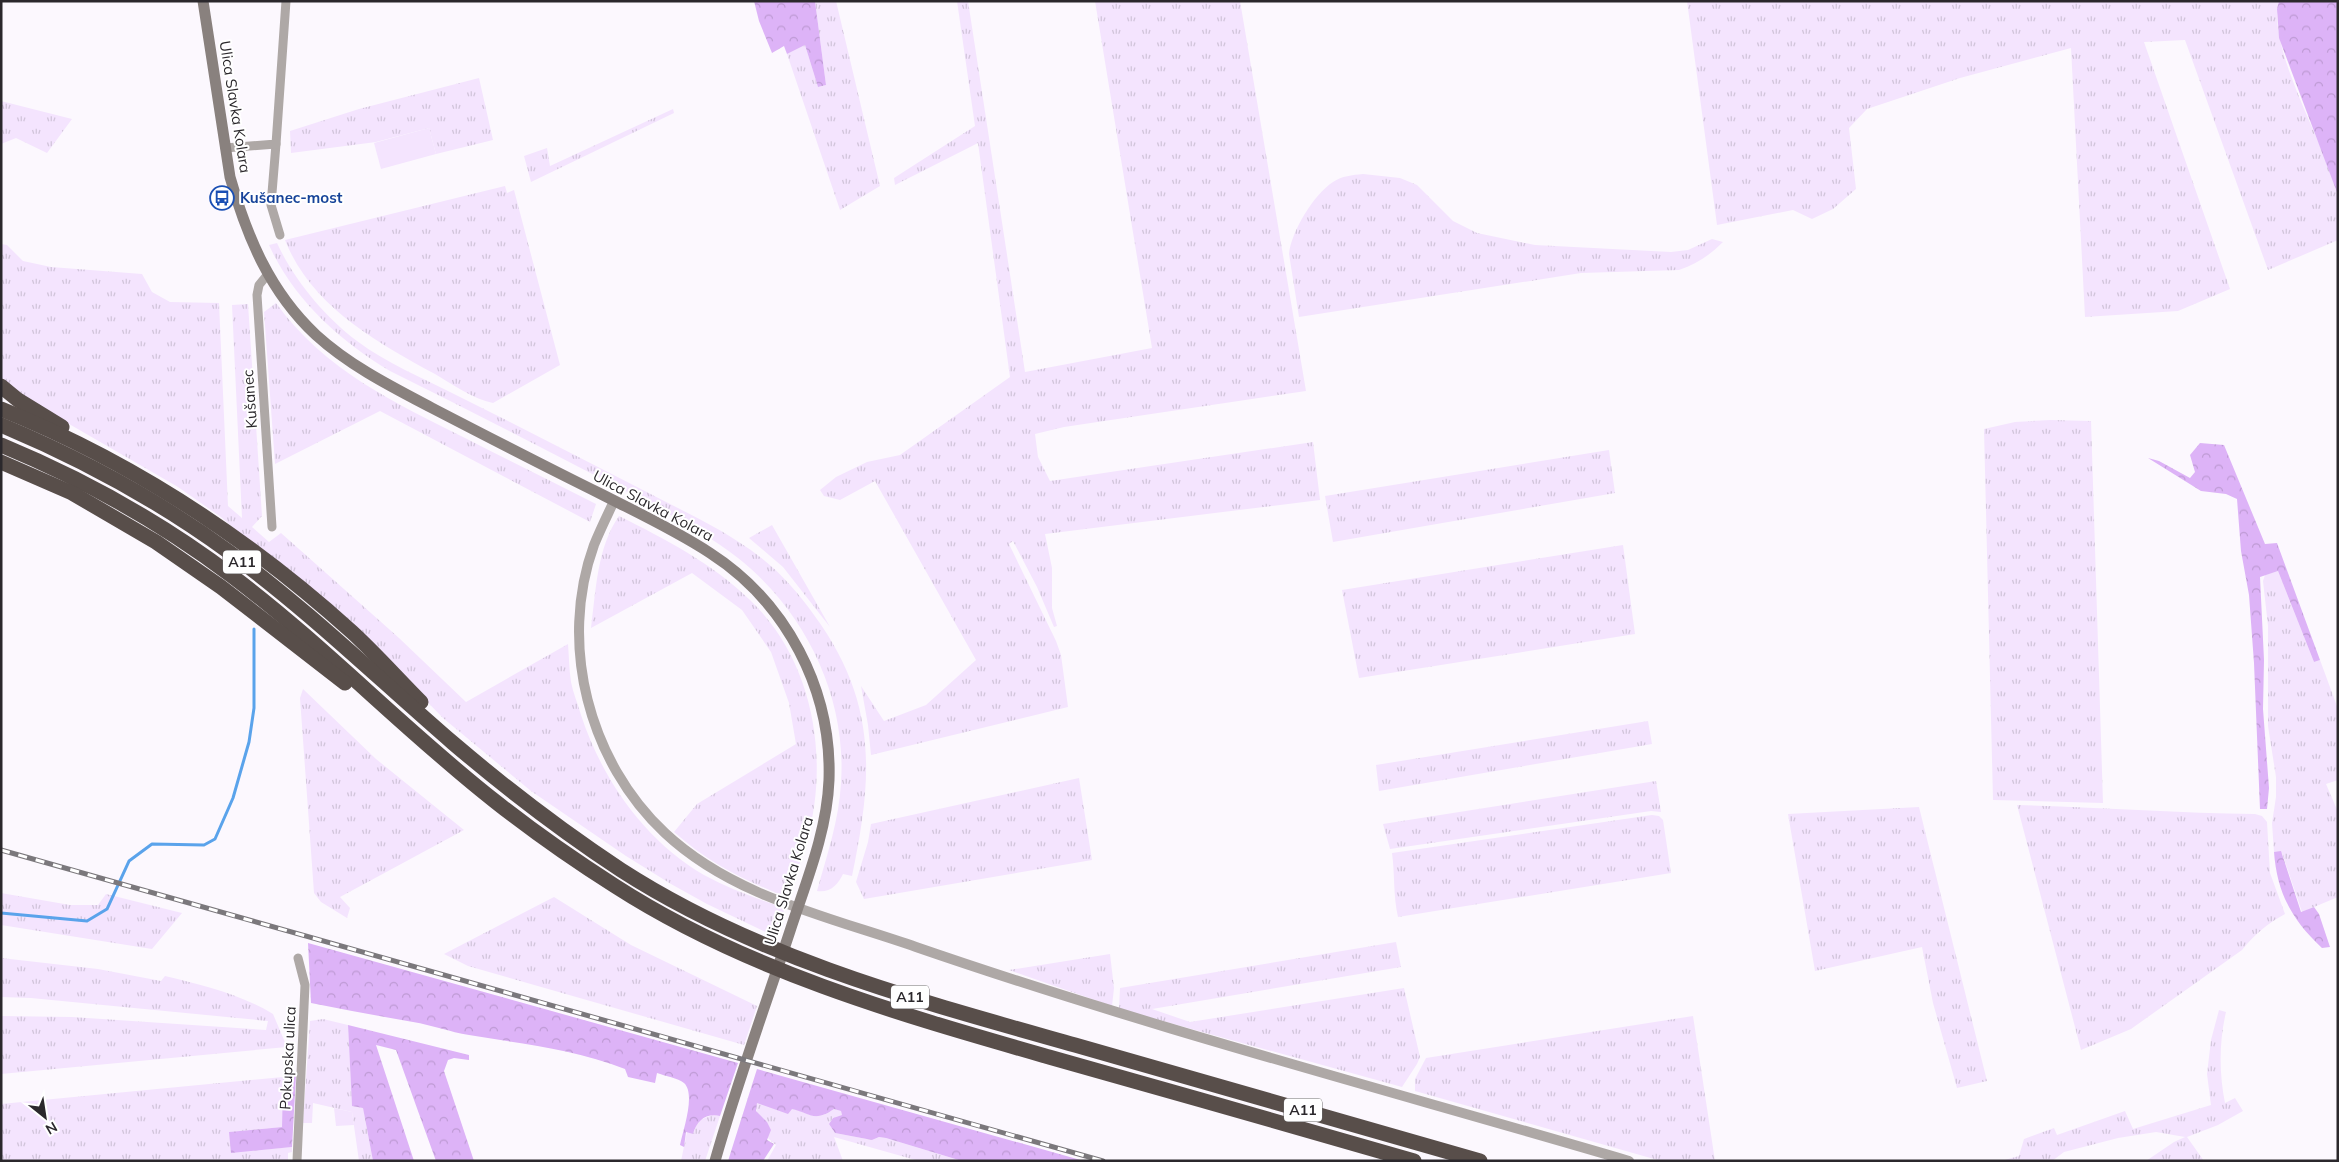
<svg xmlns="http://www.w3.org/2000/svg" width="2339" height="1162" font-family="Mulish,sans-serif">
	<defs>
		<pattern id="grass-tufts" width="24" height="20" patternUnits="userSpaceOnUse" patternTransform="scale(1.25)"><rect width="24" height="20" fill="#f4e4fe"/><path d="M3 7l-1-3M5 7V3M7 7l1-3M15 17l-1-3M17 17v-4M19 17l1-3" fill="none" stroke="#d1c4da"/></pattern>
		<pattern id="forest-crowns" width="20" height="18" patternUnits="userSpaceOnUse" patternTransform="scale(1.25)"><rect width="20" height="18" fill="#ddb3f7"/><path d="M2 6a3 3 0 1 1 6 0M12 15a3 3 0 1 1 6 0" fill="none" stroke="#be9ad4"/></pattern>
	</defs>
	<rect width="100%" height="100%" fill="#fcf8fe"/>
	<g fill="url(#grass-tufts)">
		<path d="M815,1H836L880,186L840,210L787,54L805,45L818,87L826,85Z"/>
		<path d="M957,1H968L1025,372L1152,348L1095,1H1240L1306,391L1064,427L1035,434L1038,457L1050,481L1313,442L1320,500L1045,534L1052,568V608L1057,626L1054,627L1037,587L1013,541L1009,544L1056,641L1061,655L1068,707L871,755L868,725L861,686L884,721L926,705L976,660L875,481L840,500L824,496L820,490L836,477L867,462L900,455L1010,377L978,143L895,185L894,178L975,126Z"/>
		<path d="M1687,1H2279C2266,48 2326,144 2337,194C2339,208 2338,226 2338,240L2268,270L2185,40L2144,42L2230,289L2178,311L2085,317L2071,48L1960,78L1867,109L1849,128L1856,189L1833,209L1812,219L1793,210L1717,225Z"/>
		<path d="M479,78L493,140L436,154L429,128L376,142L291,153L290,131L359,109Z"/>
		<path d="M1,101L72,119L47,153L16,138L1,144Z"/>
		<path d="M673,109L674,113L531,182L524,156L547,148L550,166Z"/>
		<path d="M1363,174L1400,178L1417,185L1453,221L1477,233L1535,245L1671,252L1688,250L1712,239L1723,242C1710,255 1697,264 1679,270L1581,273L1299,317L1289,254C1291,232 1314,194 1333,182C1342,176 1352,175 1363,174Z"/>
		<path d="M505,186L507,193L514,190L560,365L493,403C473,399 452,384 435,374C376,342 311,306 285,240Z"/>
		<path d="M277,243C294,280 324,316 357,341C386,363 423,378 456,395C517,425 577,456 637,487C678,509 723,528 760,557C781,573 799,594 814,615C878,702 873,776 852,876L843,874C838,885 830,893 817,891C827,855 839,820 841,783C847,696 805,611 738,558C697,526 648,503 602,479C532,443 461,406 390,371C339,340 294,300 269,245Z"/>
		<path d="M1,244L7,245L23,261L51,267L142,274L152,292L170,302L219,303L228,506L242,518L232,305L248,304L262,516L252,527L269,542L281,533L399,638L466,702L568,644C569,656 569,669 571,682C573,693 578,704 581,715C602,779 644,840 704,875C730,889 757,899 785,908L774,936L707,904L671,884L626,856L531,791L443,718L402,676L221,517L178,487L38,406L1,380Z"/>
		<path d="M276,303C324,370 395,403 467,439C510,461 553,482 596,504L590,522L380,411L275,464L264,312Z"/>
		<path d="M2050,420L2091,421L2103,803L1993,800L1984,429L2015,422Z"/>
		<path d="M1609,450L1615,493L1333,542L1325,496Z"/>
		<path d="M619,516C665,539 712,563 750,600C813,660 830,758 807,840C802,860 794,878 787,897C743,880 709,863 674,832L697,804L796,744L789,703L771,652L742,610L692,573L591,628C596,591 597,547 619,516Z"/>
		<path d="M772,525L830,627L783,567L749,538Z"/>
		<path d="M1623,545L1635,634L1359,678L1342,590Z"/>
		<path d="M2278,571L2314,662L2320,660L2338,709V780L2326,784L2338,812V897L2302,912L2282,853L2274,852L2272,823L2276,797V777L2268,726V626L2263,581L2265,575Z"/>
		<path d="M303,689L376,759L464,830L340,897L350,908L347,918L321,902L314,893L300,698Z"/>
		<path d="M1648,721L1652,744L1379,791L1376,765Z"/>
		<path d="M1079,778L1092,860L864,899L856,882L868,842L871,824Z"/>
		<path d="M1656,781L1661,812L1651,811L1390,849L1383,824Z"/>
		<path d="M2017,805C2097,807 2176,813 2255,814L2262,816L2267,822L2270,873L2285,914C2267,924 2255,934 2242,950L2131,1029L2081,1050Z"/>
		<path d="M1919,807L1987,1081L1957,1088L1933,1003L1922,947L1815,971L1788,814Z"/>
		<path d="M1652,815L1659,816L1663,820L1671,873L1398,917C1393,895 1395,874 1392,853Z"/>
		<path d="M1,893L70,905H98L106,894L182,913L152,949L1,925Z"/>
		<path d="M554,897L631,945L757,1006L744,1045L468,966L444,954Z"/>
		<path d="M1396,942L1401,967L1152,1009L1190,1022L1404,988L1420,1057L1417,1064L1402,1087L1119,1009L1120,988Z"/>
		<path d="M1110,954L1114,988L1112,1006L1009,970Z"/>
		<path d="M1,958L98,969L161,981L165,976C202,985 240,994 273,1014L287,1047L1,1074V1016L72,1017L266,1030L268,1021L31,998L1,997Z"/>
		<path d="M2219,1010L2226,1012C2219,1042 2219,1073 2225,1103L2235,1098L2243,1111L2218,1125L2187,1137L2204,1161H2146L2174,1142L2185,1137L2156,1132L2118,1138L2064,1152L2052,1161H2001L2019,1156L2024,1139L2054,1128L2057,1135L2125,1111L2133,1129L2211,1105L2207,1074L2211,1040Z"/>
		<path d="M1693,1016L1715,1161H1661L1415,1091V1079L1426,1058Z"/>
		<path d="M323,1019L348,1025L352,1105L363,1107L373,1161H359L352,1112L313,1103L312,1123H303L310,1021Z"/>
		<path d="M283,1077L282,1127L230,1132L232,1152L292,1147V1152L288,1153V1161H1V1104Z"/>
		<path d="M757,1102C769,1105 781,1106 793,1109C811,1113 814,1123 834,1109L841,1111L842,1115L833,1118L829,1124L835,1133L872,1140L879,1137L886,1138L962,1161H919L834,1137L843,1161H767L776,1145C763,1136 754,1119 757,1102Z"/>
		<path d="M712,1115L720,1116L705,1161H681L687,1132L693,1134L698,1121Z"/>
	</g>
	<g fill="url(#forest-crowns)">
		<path d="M754,1H815L826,85L818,87L805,45L787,54L784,46L772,53L759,21Z"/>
		<path d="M2279,1H2338V195L2279,38L2277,9Z"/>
		<path d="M2200,443L2224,445L2265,544L2277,543L2320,660L2314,662L2278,571L2260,577L2264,660L2263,709L2269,788L2267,809H2260L2254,663L2249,595L2241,551L2237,499L2226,494L2201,491L2148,458L2159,461L2190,478L2195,472L2190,455Z"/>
		<path d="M2281,851L2301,912L2314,907L2319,914L2330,947L2322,948C2292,920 2277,893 2274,852Z"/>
		<path d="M308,943L738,1063L720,1116C706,1113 697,1120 693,1134L686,1132L684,1147L680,1145C683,1130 696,1094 684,1083C678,1078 665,1076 657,1073L655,1083L628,1077L625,1069C574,1049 522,1044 469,1035C450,1032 432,1025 413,1022C379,1016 345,1010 311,1003Z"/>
		<path d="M348,1025L469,1055V1060L454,1058L448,1060L444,1071L474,1161H436L396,1050L376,1045L414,1161H373L363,1108L352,1106Z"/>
		<path d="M757,1069L1084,1161H962L886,1138L879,1137L872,1140L835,1133L829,1124L833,1118L842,1115L841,1111L834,1109C814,1123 810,1113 792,1109L788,1114L757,1103L756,1111L767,1122L771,1130L767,1140L774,1144L763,1161H728Z"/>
		<path d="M296,1076L292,1147L231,1153L229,1132L282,1127L283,1077Z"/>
	</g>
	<g fill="#f4e4fe">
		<path d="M429,128L436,154L381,169L374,143Z"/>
		<path d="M334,1108L352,1112L354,1125L336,1126Z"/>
	</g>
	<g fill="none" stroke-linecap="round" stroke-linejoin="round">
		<path stroke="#5aa3eb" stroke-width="3" d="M1,913L87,921L107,909L129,861L152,844L204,845L215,839L233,798L249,742L254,708V629"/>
		<g stroke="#aea8a6" stroke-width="9">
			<path d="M276,144L271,205L280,235"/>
			<path d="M225,148L276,144L286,1"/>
			<path d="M268,274L259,285L257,295L272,527"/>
			<path d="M297,1161L305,985L298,958"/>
		</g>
		<path stroke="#aea8a6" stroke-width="10" d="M614,501C607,516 600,530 594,545C558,644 589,762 665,833C733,897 830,917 916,947C1151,1028 1391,1091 1629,1161"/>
		<path stroke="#89817e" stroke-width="11" d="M203,1L230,177C247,237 270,292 316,335C350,366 392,387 432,408C488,437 544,466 601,494C638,513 675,530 710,553C786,602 832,689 829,780C827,832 806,882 790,931C765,1007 737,1083 715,1161"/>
		<g stroke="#584e4a" stroke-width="15">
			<path d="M1,386L18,400L62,427"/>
			<path d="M1,409C130,461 249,539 352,632C376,654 398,679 421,702"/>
			<path d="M1,425C82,459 158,500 229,552C308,610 379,679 453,743C507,789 562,831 621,870C759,959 919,1001 1075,1045C1210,1084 1345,1122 1480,1161"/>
			<path d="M1,445C83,479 162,523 232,576C325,646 405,731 496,802C534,832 574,860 615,886C747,971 899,1014 1049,1057C1171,1091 1292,1126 1414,1161"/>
			<path d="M1,462L72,493L156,542L221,587L345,683"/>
		</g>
		<g stroke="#7b787c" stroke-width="5">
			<path id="rail" d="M1,850L1103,1161"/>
		</g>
		<use href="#rail" stroke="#fff" stroke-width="3" stroke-dasharray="9" stroke-linecap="butt"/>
	</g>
	<defs>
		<g id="bus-ring" transform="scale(1.25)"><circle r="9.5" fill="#fff" stroke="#1a4fb4" stroke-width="1.5"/><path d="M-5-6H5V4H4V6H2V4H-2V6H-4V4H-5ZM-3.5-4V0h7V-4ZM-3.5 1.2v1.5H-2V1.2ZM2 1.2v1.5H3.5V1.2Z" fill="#1a4fb4"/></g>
	</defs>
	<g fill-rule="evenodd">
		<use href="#bus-ring" x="222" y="198"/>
	</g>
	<g text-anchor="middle" stroke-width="4" stroke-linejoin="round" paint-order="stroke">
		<g fill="#fff" stroke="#6b686b" stroke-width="1">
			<rect x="223" y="550.5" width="38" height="23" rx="4"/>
			<rect x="891" y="985.5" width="38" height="23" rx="4"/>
			<rect x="1284" y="1098.5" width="38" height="23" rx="4"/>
		</g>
		<g font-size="14" font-weight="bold" fill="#2b282c">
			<text x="242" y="567">A11</text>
			<text x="910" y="1002">A11</text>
			<text x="1303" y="1115">A11</text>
		</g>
		<g font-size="15" fill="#2b282c" stroke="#fff">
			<text transform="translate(235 107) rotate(81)" y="5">Ulica Slavka Kolara</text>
			<text transform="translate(250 399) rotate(-94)" y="5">Kušanec</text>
			<text transform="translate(653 506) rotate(28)" y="5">Ulica Slavka Kolara</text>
			<text transform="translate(789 881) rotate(-73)" y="5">Ulica Slavka Kolara</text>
			<text transform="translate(288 1058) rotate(-87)" y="5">Pokupska ulica</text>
		</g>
		<g font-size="15" font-weight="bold" fill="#164399" stroke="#fff" text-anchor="start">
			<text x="240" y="203">Kušanec-most</text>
		</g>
	</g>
	<rect width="2339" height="1162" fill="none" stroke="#2b282c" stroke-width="5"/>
	<g transform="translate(45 1117) rotate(150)" stroke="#ffffff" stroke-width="4" paint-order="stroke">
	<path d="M0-4L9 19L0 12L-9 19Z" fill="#2b282c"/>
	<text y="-8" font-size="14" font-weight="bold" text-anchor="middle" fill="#2b282c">N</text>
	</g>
</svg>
